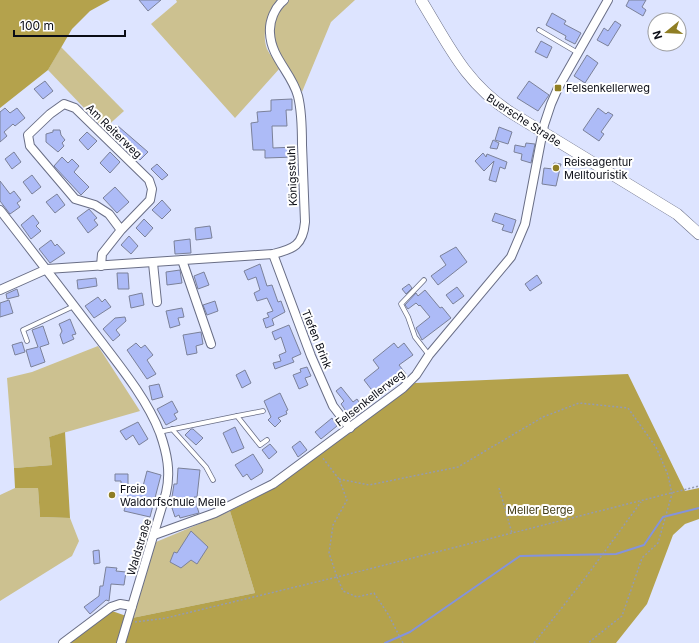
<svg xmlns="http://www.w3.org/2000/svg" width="699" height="643" font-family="Inter,sans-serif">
	<rect width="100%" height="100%" fill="#dde4ff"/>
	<g fill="#ccc190">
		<path d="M176,0H277C268,12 261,33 267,49C270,55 276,62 280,68L235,118L151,24L177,2Z"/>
		<path d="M289,0H355L331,22L302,92C296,81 276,54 274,44C269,28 277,9 289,0Z"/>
		<path d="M61,47L124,111L104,129L48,70Z"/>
		<path d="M98,346L140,411L49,437L52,465L14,468L7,378L32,372Z"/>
		<path d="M15,488H38L40,517L70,518L79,541L72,556L0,601V495Z"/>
		<path d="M230,511L255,593L132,618L156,542Z"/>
	</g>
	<g fill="#b4a24c">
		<path d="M0,0H110L90,11L72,29L48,70L0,108Z"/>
		<path d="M628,374L685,491L699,488V519L685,524L673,535L647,604L616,643H70L112,611L132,618L255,593L230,511L276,487L415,383Z"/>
		<path d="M65,432L70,518L40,517L38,488H15L14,468L52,465L49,437Z"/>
	</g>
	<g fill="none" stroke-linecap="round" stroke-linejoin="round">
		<path stroke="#8493dc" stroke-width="2" d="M385,643L410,632L520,556L616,554L644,545L663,517L699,508"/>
	</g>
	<g fill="#adbbf7" stroke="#7b8199">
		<path d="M139,0H161L148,11Z"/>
		<path d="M629,0H646L642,7L646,10L643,16L626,6Z"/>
		<path d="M552,13L566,21L564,24L581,33L575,44L565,39L566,36L546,25Z"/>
		<path d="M615,21L621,25L608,46L597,40L604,28L608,31Z"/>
		<path d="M541,41L552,47L547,58L535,52Z"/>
		<path d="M587,55L598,63L585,83L574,76Z"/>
		<path d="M45,81L53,91L43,99L34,89Z"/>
		<path d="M529,81L549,95L538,111L517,98Z"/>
		<path d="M292,99V110H286L287,126H272L273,148L295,147V157L265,158V150H253L251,123L258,122L257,112L271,111V100Z"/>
		<path d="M5,108L10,113L17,108L25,118L15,126L13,124L4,132L7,136L0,142V112Z"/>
		<path d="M598,108L606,114L608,112L613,115L601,132L604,134L599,141L583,130Z"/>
		<path d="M118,126L148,152L140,160L122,141L121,143L111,134Z"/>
		<path d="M499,127L512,132L508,144L495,140Z"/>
		<path d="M53,130H60L61,135L65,140L62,143L64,146L58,152L46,142V134L53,132Z"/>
		<path d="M87,132L97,141L88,150L79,140Z"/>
		<path d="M493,140L499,143L497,149L490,148Z"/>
		<path d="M526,143L535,144L531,163L521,160L522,154L514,152L515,145L525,147Z"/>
		<path d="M14,152L21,162L12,169L5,159Z"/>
		<path d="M110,152L120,162L110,173L100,163Z"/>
		<path d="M483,153L486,157L487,154L507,162L505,169L500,167L496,182L489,180L494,161L484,171L475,161Z"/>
		<path d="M62,157L68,163L72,159L79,166L74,172L89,187L81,195L54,166Z"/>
		<path d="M554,163L561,164L556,186L542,184L544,168L553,169Z"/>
		<path d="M157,164L168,175L162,180L151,169Z"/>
		<path d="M32,175L41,187L32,194L23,182Z"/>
		<path d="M0,181L10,194L14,191L21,200L17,203L20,207L10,214L0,201Z"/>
		<path d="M115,187L129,202L117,213L103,198Z"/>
		<path d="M57,194L65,205L55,213L46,202Z"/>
		<path d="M162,200L171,210L162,219L152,210Z"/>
		<path d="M89,209L97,218L94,220L98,225L88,233L77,218Z"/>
		<path d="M495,213L516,220L512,233L502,230L504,225L492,221Z"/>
		<path d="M33,215L39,223L36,226L41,231L31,239L21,225Z"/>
		<path d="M144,219L153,228L145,237L136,228Z"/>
		<path d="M210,226L212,238L196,240L195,228Z"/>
		<path d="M129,236L138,246L131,254L121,245Z"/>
		<path d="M190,239L191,253L175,254L174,241Z"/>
		<path d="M51,240L55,246L57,244L65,253L50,263L39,249Z"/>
		<path d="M456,247L467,262L438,285L431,276L446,265L440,256Z"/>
		<path d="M260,264L267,286L272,285L278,302L281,301L285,312L272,319L274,325L266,328L263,319L269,317L267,313L273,311L267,298L257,301L254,293L260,290L256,277L248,280L244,271Z"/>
		<path d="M180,270L182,283L167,285L166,272Z"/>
		<path d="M204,272L209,285L198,289L194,276Z"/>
		<path d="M117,273H128L129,289H118Z"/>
		<path d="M537,275L542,283L530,291L525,284Z"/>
		<path d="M96,278L97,286L78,289L77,280Z"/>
		<path d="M409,284L412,288L406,294L402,289Z"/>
		<path d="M457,287L464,296L453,304L446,295Z"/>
		<path d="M17,289L19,296L7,299L6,294Z"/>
		<path d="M425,290L440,308L442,307L451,318L422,340L416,328L430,317L420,305L419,306L416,303L408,309L405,305L416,293L418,296Z"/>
		<path d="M142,293L144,305L131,308L129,296Z"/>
		<path d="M98,297L102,302L105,299L111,307L94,318L85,306Z"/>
		<path d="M9,300L13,313L0,317V303Z"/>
		<path d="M215,301L218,311L207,315L203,305Z"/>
		<path d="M182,308L184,317L178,318L180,325L170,328L166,311Z"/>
		<path d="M125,317L126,321L116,330L120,335L113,341L103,329L115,318Z"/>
		<path d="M70,319L76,334L72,335L74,339L63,344L60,335L62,331L59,324Z"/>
		<path d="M289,325L301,354L292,358L294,362L275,369L273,363L281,361L279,355L286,352L281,337L275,340L272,332Z"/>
		<path d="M43,326L49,344L40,347L45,362L31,367L26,350L38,347L32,330Z"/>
		<path d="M201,332L203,344L196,346L197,353L187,355L183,335Z"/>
		<path d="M22,342L25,352L15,355L12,345Z"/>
		<path d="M136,343L141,348L145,345L153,355L147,360L156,374L147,379L127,350Z"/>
		<path d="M394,343L398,348L404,343L413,355L399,365L406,374L378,398L364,380L379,368L373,360Z"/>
		<path d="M307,367L311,376L305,378L308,385L299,389L293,375L301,372L300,369Z"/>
		<path d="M245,370L251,383L242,388L236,375Z"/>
		<path d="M159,384L163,397L152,400L149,386Z"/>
		<path d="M341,387L353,402L357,399L363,408L350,417L341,404L344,401L336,391Z"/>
		<path d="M280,393L288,410L286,411L287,414L278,418L281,421L275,427L268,420L271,417L264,401Z"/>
		<path d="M172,401L178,412L174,414L177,419L166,425L157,409Z"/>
		<path d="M332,418L337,426L321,439L315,432Z"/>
		<path d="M138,422L148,439L139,445L133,435L126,440L120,431Z"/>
		<path d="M235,427L244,448L232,453L223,433Z"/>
		<path d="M191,429H193L203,438L196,445L185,435Z"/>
		<path d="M300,441L307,450L298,457L292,447Z"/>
		<path d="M270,444L277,452L269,459L262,450Z"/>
		<path d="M253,454L263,470L262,473L251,480L247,474L243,477L235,465Z"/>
		<path d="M178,468L200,470L197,497H194L195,500L172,497L174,484H177Z"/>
		<path d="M147,471L161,475L150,517L124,511L130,487L142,490Z"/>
		<path d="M115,474H128V488H121V481H115Z"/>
		<path d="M195,500L199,513L180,518L179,515L175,517L172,508Z"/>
		<path d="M191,531L208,547L197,564L191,560L181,568L170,562L174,552L177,553Z"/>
		<path d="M99,550L100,563L94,564L93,551Z"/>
		<path d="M106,567L117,568L116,571L126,572L124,585L111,584L109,601L106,600L90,614L84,607L99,596L100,586H103Z"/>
	</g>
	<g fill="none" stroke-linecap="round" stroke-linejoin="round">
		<g stroke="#696e86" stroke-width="5.5">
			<g id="service">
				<path d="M539,30L578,53"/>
				<path d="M424,280L401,304L408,317L415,337L429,355"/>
				<path d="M27,341L23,330L74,306"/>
				<path d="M237,416L263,411"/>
				<path d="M172,429L206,467L213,480"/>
				<path d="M159,432L237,416L260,445L267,440"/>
			</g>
		</g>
		<g stroke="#696e86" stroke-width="10">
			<g id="minor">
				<path d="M0,210C33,252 65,294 97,336C119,365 147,399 160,433C167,453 171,472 166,493L121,643"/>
				<path d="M273,254L311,356L333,406L350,428"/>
				<path d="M182,260L211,344"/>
				<path d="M153,263L157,302"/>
				<path d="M101,266L102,254L121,230L150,200L152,189L149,180L75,108L64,104L50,114L28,135L30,146L75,199L95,205L109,214L121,230"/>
				<path d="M0,290L47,269L273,254C294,249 303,245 305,222C304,196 303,171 302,145C302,129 302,112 298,96C292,73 271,58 270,33C269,21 275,7 284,0"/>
				<path d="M154,535L215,513L273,484L403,388L416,375L429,355L511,257L525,224L544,125L551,104L558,88L608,0"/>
				<path d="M63,643L111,607L120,604L132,606"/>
			</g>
		</g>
		<g stroke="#696e86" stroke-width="12">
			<path id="secondary" d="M421,0C448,44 465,83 510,112L677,214L699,234"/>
		</g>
		<g stroke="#959baf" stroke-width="1.5" stroke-dasharray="2 2" stroke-linecap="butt">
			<path d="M339,479L369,485L458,467L543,417L579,403L628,408L656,447L668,475L672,494L658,543L642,558L622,616L588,643"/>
			<path d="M499,488L512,533"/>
			<path d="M135,622L166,618L337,577L329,553L333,525L347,500L339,479L322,457"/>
			<path d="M403,643L388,614L374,593L357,597L343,591L337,577L699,486"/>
			<path d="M534,643L583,581L641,502"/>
		</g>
		<use href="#service" stroke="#fff" stroke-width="4"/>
		<use href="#minor" stroke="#fff" stroke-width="8"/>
		<use href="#secondary" stroke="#fff" stroke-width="11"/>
	</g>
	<g fill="#8f7e24" stroke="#fff" stroke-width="1.5">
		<rect x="554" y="84" width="8" height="8" rx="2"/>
		<circle cx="556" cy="168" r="4"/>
		<circle cx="112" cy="495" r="4"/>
	</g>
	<g text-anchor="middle" stroke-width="4" stroke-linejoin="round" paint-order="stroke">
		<g font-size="11" fill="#0a0c15" stroke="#fff" text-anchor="start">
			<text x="566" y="92">Felsenkellerweg</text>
			<text x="564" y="166">Reiseagentur<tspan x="564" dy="13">Melltouristik</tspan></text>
			<text x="120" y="493">Freie<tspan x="120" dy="13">Waldorfschule Melle</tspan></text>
		</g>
		<g font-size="11" fill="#0a0c15" stroke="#fff">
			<text transform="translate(524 120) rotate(33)" y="4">Buersche Straße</text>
			<text transform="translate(114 131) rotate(44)" y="4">Am Reiterweg</text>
			<text transform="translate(292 176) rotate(-92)" y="4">Königsstuhl</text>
			<text transform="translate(317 339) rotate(68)" y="4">Tiefen Brink</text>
			<text transform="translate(370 398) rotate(-38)" y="4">Felsenkellerweg</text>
			<text transform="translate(139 547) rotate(-73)" y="4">Waldstraße</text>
		</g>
		<g font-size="11" fill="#423b15" stroke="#fff">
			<text x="540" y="514">Meller Berge</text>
		</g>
	</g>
	<g transform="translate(667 32) rotate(252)"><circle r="19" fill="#ffffff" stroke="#9d9ea1"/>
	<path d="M0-3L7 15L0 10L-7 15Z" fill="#8f7e24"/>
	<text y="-6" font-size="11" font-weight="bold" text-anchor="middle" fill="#0a0c15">N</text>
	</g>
	<path d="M14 30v6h111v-6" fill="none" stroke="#0a0c15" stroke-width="2"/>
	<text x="20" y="30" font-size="12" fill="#0a0c15" stroke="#ffffff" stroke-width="3" paint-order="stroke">100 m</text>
</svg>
